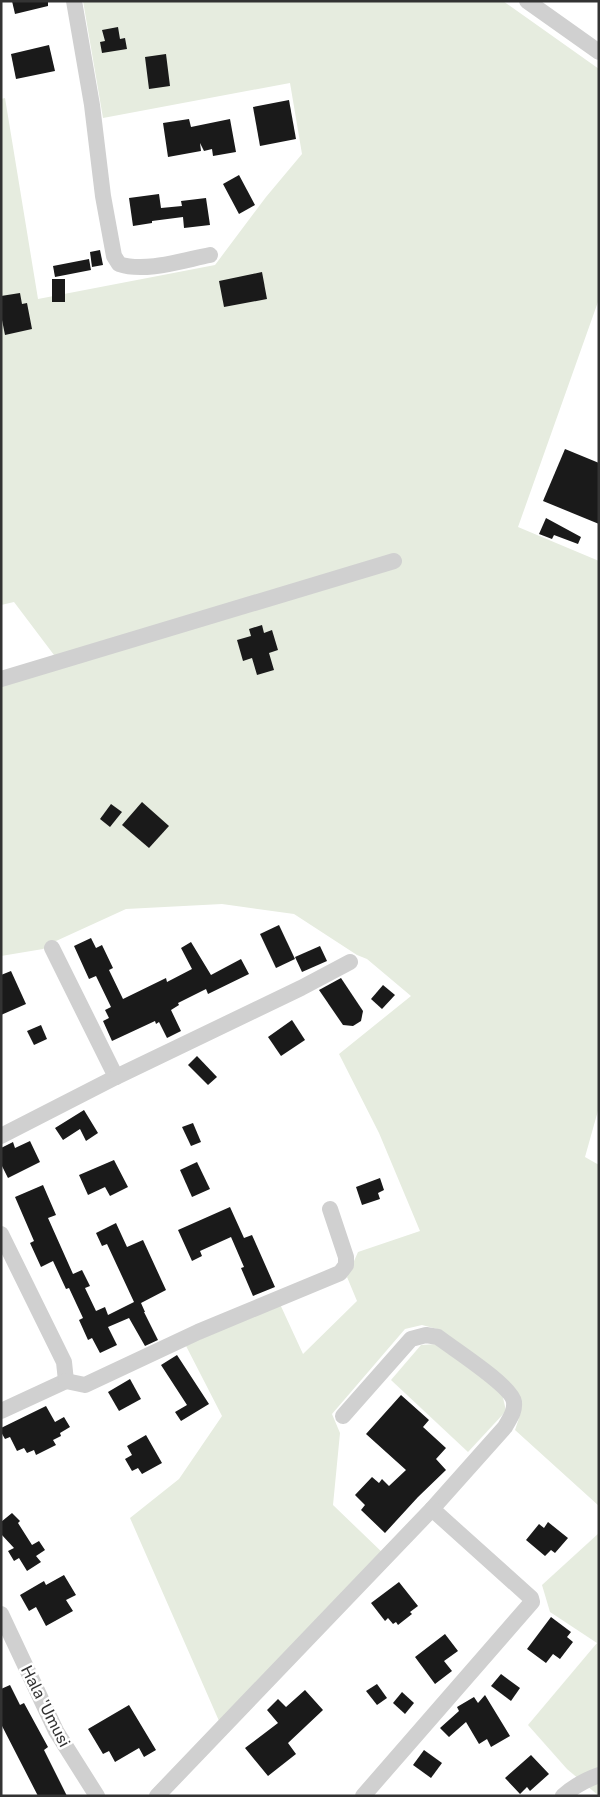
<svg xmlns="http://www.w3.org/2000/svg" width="600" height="1797" font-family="'Public Sans',sans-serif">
	<rect width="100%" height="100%" fill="#fff"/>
	<g fill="#e6ecdf">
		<path d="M83,1H503L599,69V299L518,527L599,561V1107L585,1157L599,1165V1506L515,1430L519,1418L521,1403L441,1330L422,1325L405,1329L332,1414L340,1433L333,1505L386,1556L223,1730L130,1518L179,1479L222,1416L184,1342L279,1302L303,1354L357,1301L347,1277L358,1252L420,1231L379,1133L339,1054L411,996L367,959L357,955L294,914L222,904L126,909L56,941L43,949L1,956V677L54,655L14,602L1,605V99L5,98L38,299L215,265L266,197L302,154L290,83L103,118Z"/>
		<path d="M437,1344L502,1393L506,1411L468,1452L391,1380L421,1345Z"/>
		<path d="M599,1533V1796L567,1769L528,1725L597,1643L550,1612L542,1585Z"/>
	</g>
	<g fill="#1a1a1a">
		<path d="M12,1H48V6L15,14Z"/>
		<path d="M118,27L120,39L125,38L127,49L102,53L100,42L105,41L102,30Z"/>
		<path d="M49,45L55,71L16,79L11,54Z"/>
		<path d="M166,54L170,86L149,89L145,57Z"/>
		<path d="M289,100L296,139L260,146L253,107Z"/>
		<path d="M189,119L191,127L230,119L236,152L213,156L212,149L204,151L200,143L201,151L168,157L163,123Z"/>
		<path d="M239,175L255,205L239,214L223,184Z"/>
		<path d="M159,194L161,208L182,206L181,201L206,198L210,225L184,228L183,217L152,221V223L133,226L129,198Z"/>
		<path d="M100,250L103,265L92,267L90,252Z"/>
		<path d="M89,259L91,270L55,277L53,266Z"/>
		<path d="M262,272L267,299L224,307L219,281Z"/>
		<rect x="52" y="279" width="13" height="23"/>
		<path d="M20,293L22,304L27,303L32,329L5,335L1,315V296Z"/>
		<path d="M565,449L599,463V524L543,501Z"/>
		<path d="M546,518L581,537L578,544L554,535L552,539L539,534Z"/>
		<path d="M262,625L264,633L272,630L278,650L269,653L274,670L257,675L252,658L243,661L237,640L251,636L249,629Z"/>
		<path d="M142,802L169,826L149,848L122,825Z"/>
		<path d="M111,804L122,812L110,827L100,819Z"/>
		<path d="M279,925L295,959L276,968L260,934Z"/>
		<path d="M91,938L96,948L102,945L113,968L109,970L123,999L166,978L167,982L192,969L181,948L191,942L211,975L241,959L249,974L208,994L206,989L178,1003L179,1005L171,1010L181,1031L167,1038L159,1022L156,1024L155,1021L112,1041L103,1021L109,1018L105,1010L111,1007L96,976L89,979L74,946Z"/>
		<path d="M320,946L327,961L302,972L295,957Z"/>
		<path d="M11,971L26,1004L1,1015V975Z"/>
		<path d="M341,978L363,1011L361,1021L353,1026L343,1025L319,990Z"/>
		<path d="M383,985L395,995L382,1009L371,999Z"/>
		<path d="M292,1020L305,1040L281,1056L268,1037Z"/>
		<path d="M41,1025L47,1039L34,1045L27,1031Z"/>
		<path d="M197,1056L217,1077L208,1085L188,1065Z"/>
		<path d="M84,1110L98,1133L86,1141L80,1129L63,1140L55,1128Z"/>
		<path d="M193,1123L201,1142L191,1146L182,1127Z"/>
		<path d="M30,1141L40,1162L8,1178L1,1164V1148L13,1142L15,1148Z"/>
		<path d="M114,1160L128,1187L110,1196L105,1187L88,1195L79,1175Z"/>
		<path d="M197,1162L210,1189L192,1197L180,1170Z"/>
		<path d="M380,1178L384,1190L378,1193L380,1199L362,1205L356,1187Z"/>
		<path d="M43,1185L56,1215L48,1218L73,1274L82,1270L90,1286L85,1288L96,1311L105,1307L108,1315L134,1302L107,1244L102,1246L96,1233L116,1223L127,1247L143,1240L166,1290L141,1303L145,1312H144L158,1340L145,1346L129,1318L108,1327L117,1345L100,1353L92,1338L88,1340L79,1320L83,1318L69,1288L66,1289L53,1261L41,1267L30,1243L34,1241L15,1197Z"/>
		<path d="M230,1207L244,1238L252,1235L275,1287L253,1296L241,1268L244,1267L231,1237L200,1251L202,1256L192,1261L178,1230Z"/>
		<path d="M177,1355L209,1404L181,1421L175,1412L187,1405L161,1365Z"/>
		<path d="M130,1379L141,1399L119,1411L108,1392Z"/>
		<path d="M401,1395L429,1420L423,1427L446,1448L436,1459L446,1470L418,1497L385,1533L361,1510L365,1505L355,1495L372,1477L379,1483L382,1479L389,1486L406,1470L366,1434Z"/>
		<path d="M46,1406L55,1422L64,1417L70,1427L60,1433L61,1436L53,1440L56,1445L36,1455L34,1450L27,1453L24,1448L17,1451L10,1437L5,1439L1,1432V1428Z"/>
		<path d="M146,1435L162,1463L142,1474L138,1468L132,1471L125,1459L132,1455L127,1446Z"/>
		<path d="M12,1513L20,1521L18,1523L32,1545L39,1541L45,1550L36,1556L41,1562L27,1571L19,1558L14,1561L8,1551L14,1548L1,1534V1522Z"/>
		<path d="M548,1522L568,1538L555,1553L551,1550L545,1556L526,1540L539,1524L544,1528Z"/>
		<path d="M64,1575L76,1595L66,1600L73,1611L46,1626L36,1607L29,1611L20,1595L44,1581L46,1585Z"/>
		<path d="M399,1582L418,1606L410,1612L412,1614L398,1625L396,1622L393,1624L388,1618L385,1621L371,1603Z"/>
		<path d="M551,1617L571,1632L567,1637L573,1642L560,1659L553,1654L546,1663L527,1649Z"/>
		<path d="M445,1634L458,1651L444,1661L452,1671L435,1684L415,1657Z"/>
		<path d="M501,1674L520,1688L511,1701L491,1686Z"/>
		<path d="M377,1684L387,1698L377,1705L366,1691Z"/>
		<path d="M10,1685L20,1705L24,1703L48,1747L44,1750L67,1796H38L1,1724V1689Z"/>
		<path d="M305,1690L323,1710L288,1743L296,1754L268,1776L245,1748L278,1723L267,1710L278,1699L286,1707Z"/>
		<path d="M402,1692L414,1703L405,1714L393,1703Z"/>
		<path d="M485,1695L510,1736L491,1747L487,1739L479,1744L466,1722L449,1737L440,1728L459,1711L457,1707L474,1697L478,1703Z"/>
		<path d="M129,1705L156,1750L144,1757L139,1748L115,1762L109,1751L103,1754L88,1729Z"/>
		<path d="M424,1750L442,1763L431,1778L413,1765Z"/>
		<path d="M531,1755L549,1774L530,1791L527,1787L520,1794L505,1778Z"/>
	</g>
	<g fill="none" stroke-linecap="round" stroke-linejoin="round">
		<g stroke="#d0d0d0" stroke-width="16">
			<path d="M74,1L92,105L103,196L114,256L119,264C145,273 184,260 210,255"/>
			<path d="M527,1L599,52"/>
			<path d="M1,679L394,561"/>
			<path d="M52,948L116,1077"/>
			<path d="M1,1136L116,1077L301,988L350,962"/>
			<path d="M1,1234L64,1362L66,1381L1,1411"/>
			<path d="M66,1381L85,1385L198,1332L340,1273L346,1265V1257L330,1209"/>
			<path d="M343,1416L411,1339L426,1335L438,1337C452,1348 512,1386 514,1402C515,1412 510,1418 505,1427L432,1509"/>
			<path d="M1,1614L56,1731L97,1796"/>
			<path d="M157,1796L432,1509L531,1598L532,1602L363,1796"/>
			<path d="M563,1796C574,1786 585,1780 599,1775"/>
		</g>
	</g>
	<g text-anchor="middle" stroke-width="5" stroke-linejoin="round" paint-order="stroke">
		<g font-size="16" fill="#333" stroke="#fff">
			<text transform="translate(46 1706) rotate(63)" y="6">Hala 'Umusi</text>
		</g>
	</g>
	<rect width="600" height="1797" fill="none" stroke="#333333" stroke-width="5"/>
</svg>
